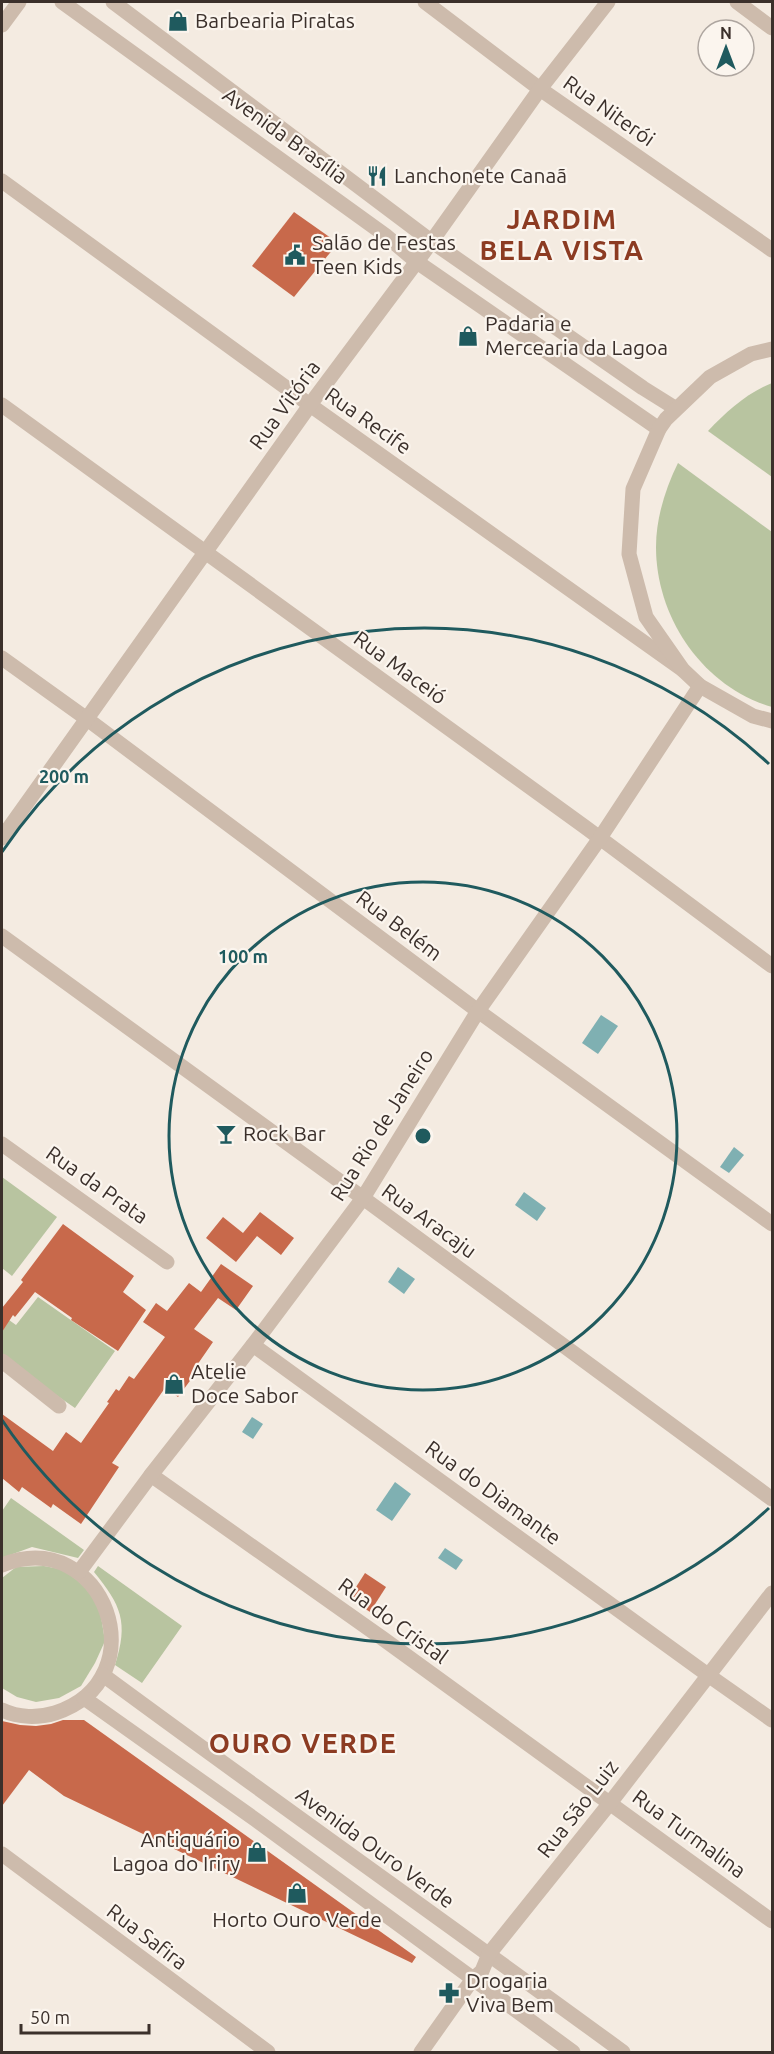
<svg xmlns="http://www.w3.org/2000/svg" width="774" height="2054" font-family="Ubuntu,sans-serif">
	<rect width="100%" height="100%" fill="#f4ebe1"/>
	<g fill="#b8c4a0">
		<path d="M772,383V477L708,431C727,411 747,393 772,383Z"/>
		<path d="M678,463L772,532V707C703,687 656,618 656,547C656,519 665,489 678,463Z"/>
		<path d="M2,1177L57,1217L12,1276L2,1268Z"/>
		<path d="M38,1297L115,1351L75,1408L2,1358V1331L9,1320L16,1325Z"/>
		<path d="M11,1498L84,1550L78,1558L32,1547L2,1558V1511Z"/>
		<path d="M44,1566L65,1570L98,1598L105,1641L95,1663L81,1686L59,1698L36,1702L17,1697L2,1688V1578L16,1567Z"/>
		<path d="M98,1566L182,1626L142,1683L115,1665C129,1622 121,1605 94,1572Z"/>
	</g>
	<g fill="#7fb0b2">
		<path d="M601,1015L618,1026L598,1054L582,1043Z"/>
		<path d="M734,1147L744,1155L729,1173L720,1167Z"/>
		<path d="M524,1192L546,1208L537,1221L515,1205Z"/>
		<path d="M398,1267L415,1279L404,1294L388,1282Z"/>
		<path d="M252,1417L263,1424L253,1439L242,1432Z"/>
		<path d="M395,1482L411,1494L392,1521L376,1510Z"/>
		<path d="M445,1548L463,1560L456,1570L438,1558Z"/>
	</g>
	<g fill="#c8694b">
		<path d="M294,212L338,243L294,297L252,266Z"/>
		<path d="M260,1212L294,1238L281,1255L257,1236L236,1262L206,1238L223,1217L243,1233Z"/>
		<path d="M63,1224L134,1276L123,1292L146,1310L118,1351L71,1320L72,1318L35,1292L15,1317L13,1315L2,1332V1308L23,1282L21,1280Z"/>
		<path d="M221,1264L253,1286L236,1310L218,1298L194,1329L213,1342L195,1368L198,1370L178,1397L165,1388L112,1463L119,1467L81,1524L53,1504L51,1508L22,1487L19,1492L2,1478V1414L53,1451L66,1432L81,1443L109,1403L107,1402L116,1389L119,1391L129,1376L134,1379L165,1337L143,1322L156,1303L167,1311L189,1283L201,1292Z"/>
		<path d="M365,1573L386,1587L370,1612L349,1598Z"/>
		<path d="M63,1720H84L416,1957L412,1963L64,1796L29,1770L2,1806V1721L20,1725L36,1726L51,1724Z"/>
	</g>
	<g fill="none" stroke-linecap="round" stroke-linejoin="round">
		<g stroke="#cdbbac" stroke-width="15">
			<path d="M62,2L385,235L417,262L659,429"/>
			<path d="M113,2L431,241L643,388L675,408"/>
			<path d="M425,2L540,89L772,250"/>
			<path d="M737,2L772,28"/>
			<path d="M2,25L19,2"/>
			<path d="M2,181L310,405L683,670"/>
			<path d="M772,349L751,354L710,377L666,419L659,429L633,489L629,554L646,617L683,670L700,686L753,716L772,721"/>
			<path d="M2,405L585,827L772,966"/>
			<path d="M2,658L87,719L478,1011L772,1224"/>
			<path d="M2,838L315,398L424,252L540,89L608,2"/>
			<path d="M2,936L363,1198L772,1499"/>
			<path d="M2,1144L167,1262"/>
			<path d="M253,1345L708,1675L772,1720"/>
			<path d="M2,1361L59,1406"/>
			<path d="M151,1475L382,1638L772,1921"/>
			<path d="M2,1565C104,1524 160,1679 55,1713C39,1718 18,1718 2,1710"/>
			<path d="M79,1572L151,1475L253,1345L363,1198L478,1011L600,838L700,686"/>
			<path d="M103,1675C275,1802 451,1926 623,2052"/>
			<path d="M84,1698L256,1820L573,2052"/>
			<path d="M2,1854L268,2052"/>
			<path d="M421,2052L472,1980L482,1971L489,1954L610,1803L772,1593"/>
		</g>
	</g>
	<g fill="none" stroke="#1f5a5e" stroke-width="3">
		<circle cx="423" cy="1136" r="254"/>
		<path d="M769 1508A508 508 0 0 1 2 1420M2 852A508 508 0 0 1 769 764"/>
	</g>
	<defs>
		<g id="shop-bare" transform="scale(1.62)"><path d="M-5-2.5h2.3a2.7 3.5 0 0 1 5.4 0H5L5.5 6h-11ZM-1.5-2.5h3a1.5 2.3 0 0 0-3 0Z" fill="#1f5a5e" stroke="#fbf5ee" stroke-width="2.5" paint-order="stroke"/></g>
		<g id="restaurant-bare" transform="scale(1.62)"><path d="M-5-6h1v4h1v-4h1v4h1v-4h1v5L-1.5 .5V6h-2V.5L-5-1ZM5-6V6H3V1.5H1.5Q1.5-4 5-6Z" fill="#1f5a5e" stroke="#fbf5ee" stroke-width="2.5" paint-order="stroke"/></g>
		<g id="civic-bare" transform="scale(1.62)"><path d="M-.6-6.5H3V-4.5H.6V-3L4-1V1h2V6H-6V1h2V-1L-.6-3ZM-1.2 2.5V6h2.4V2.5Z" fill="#1f5a5e" stroke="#fbf5ee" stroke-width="2.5" paint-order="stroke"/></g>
		<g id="bar-bare" transform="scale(1.62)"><path d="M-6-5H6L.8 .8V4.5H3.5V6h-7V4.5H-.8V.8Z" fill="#1f5a5e" stroke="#fbf5ee" stroke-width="2.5" paint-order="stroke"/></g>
		<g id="pharmacy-bare" transform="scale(1.62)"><path d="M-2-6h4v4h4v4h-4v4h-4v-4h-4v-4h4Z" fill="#1f5a5e" stroke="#fbf5ee" stroke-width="2.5" paint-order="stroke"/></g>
	</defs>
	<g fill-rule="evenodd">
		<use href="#shop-bare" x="178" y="21"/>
		<use href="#restaurant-bare" x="377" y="176"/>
		<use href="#civic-bare" x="295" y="255"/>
		<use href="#shop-bare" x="468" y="336"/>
		<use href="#bar-bare" x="226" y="1134"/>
		<use href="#shop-bare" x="174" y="1384"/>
		<use href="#shop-bare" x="257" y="1852"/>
		<use href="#shop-bare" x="297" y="1893"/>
		<use href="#pharmacy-bare" x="449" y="1993"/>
	</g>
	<g text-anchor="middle" stroke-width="4.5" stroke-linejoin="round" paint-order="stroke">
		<g font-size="21" fill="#3b302b" stroke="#fbf5ee" text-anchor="start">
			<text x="195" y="28">Barbearia Piratas</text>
			<text x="394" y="183">Lanchonete Canaã</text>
			<text x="312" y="250">Salão de Festas<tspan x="312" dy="24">Teen Kids</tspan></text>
			<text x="485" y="331">Padaria e<tspan x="485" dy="24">Mercearia da Lagoa</tspan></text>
			<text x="243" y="1141">Rock Bar</text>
			<text x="191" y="1379">Atelie<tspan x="191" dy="24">Doce Sabor</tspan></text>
			<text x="240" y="1847" text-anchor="end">Antiquário<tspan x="240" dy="24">Lagoa do Iriry</tspan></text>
			<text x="297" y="1927" text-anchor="middle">Horto Ouro Verde</text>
			<text x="466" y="1988">Drogaria<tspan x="466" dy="24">Viva Bem</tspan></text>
		</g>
		<g font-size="21" fill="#3b302b" stroke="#fbf5ee">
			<text transform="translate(609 111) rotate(35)" y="7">Rua Niterói</text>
			<text transform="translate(285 136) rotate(36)" y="7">Avenida Brasília</text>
			<text transform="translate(285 405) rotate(-54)" y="7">Rua Vitória</text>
			<text transform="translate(368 421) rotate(35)" y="7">Rua Recife</text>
			<text transform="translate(400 668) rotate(36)" y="7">Rua Maceió</text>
			<text transform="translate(399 926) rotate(37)" y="7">Rua Belém</text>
			<text transform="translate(382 1125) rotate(-58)" y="7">Rua Rio de Janeiro</text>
			<text transform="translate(97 1185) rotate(35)" y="7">Rua da Prata</text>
			<text transform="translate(429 1221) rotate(36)" y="7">Rua Aracaju</text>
			<text transform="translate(493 1493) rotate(36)" y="7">Rua do Diamante</text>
			<text transform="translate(393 1621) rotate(36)" y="7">Rua do Cristal</text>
			<text transform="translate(578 1809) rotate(-52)" y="7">Rua São Luiz</text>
			<text transform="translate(689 1834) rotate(36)" y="7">Rua Turmalina</text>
			<text transform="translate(375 1848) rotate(36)" y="7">Avenida Ouro Verde</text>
			<text transform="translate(147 1937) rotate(37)" y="7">Rua Safira</text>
		</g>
		<g font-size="27" font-weight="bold" letter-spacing="1.5" fill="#8c3b22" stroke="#fbf5ee">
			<text x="562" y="229">JARDIM<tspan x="562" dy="31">BELA VISTA</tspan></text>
			<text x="303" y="1753">OURO VERDE</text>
		</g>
	</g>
	<circle cx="423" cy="1136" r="9" fill="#1f5a5e" stroke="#fbf5ee" stroke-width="3"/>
	<g font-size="18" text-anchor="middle" font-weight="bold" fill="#1f5a5e" stroke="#fbf5ee" stroke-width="4.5" stroke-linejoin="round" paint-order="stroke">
		<text x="64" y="783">200 m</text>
		<text x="243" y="963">100 m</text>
	</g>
	<rect width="774" height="2054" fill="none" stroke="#3b302b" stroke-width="6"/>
	<g transform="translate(726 48)"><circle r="28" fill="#fbf5ee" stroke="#aea6a0" stroke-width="1.5"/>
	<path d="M0-4.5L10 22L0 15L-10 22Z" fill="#1f5a5e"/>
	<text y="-9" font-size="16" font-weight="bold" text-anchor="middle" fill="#3b302b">N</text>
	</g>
	<path d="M21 2024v9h128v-9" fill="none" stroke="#3b302b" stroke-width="3"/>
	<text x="30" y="2024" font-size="18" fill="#3b302b" stroke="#fbf5ee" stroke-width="4.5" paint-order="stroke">50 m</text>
</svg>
